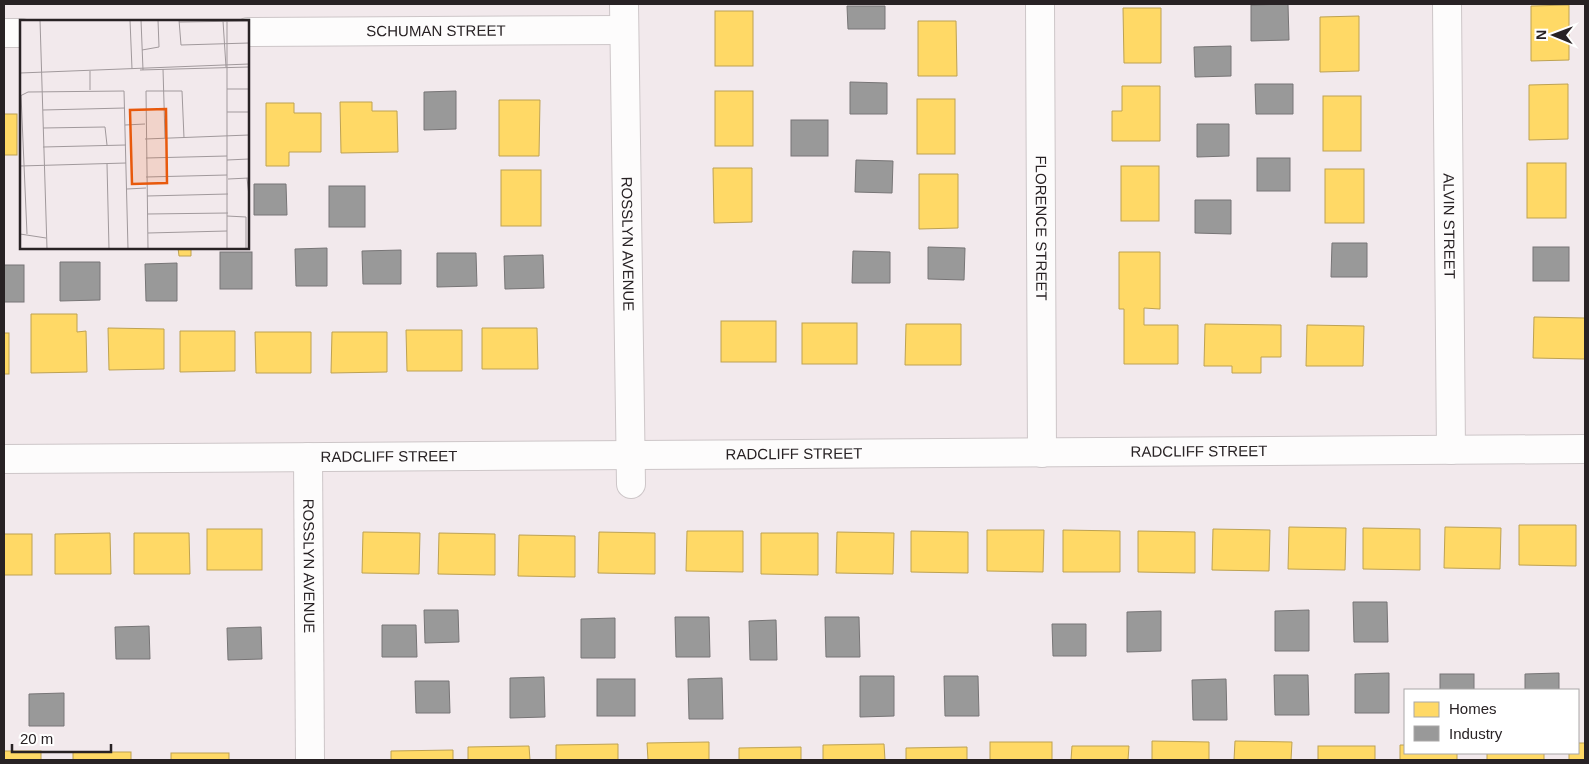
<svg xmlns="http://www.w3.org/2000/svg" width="1589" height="764" font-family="Arial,sans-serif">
	<rect width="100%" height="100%" fill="#f2e9ec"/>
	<g fill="#ffd966" stroke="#bea252">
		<path d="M1569,5V60L1531,61V6Z"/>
		<path d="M1123,8H1161V63H1124Z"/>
		<rect x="715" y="11" width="38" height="55"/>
		<path d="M1359,16V71L1320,72V17Z"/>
		<path d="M918,21H956L957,76H918Z"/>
		<path d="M1568,84V139L1529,140V85Z"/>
		<path d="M1122,86H1160V141H1112V111H1122Z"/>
		<rect x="715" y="91" width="38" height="55"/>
		<rect x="1323" y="96" width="38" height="55"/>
		<rect x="917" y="99" width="38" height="55"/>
		<path d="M499,100H540L539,156H499Z"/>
		<path d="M340,102H372V111H397L398,152L341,153Z"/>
		<path d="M266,103H294V113H321V152H289V166H266Z"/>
		<rect x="4" y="114" width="13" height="41"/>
		<rect x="1527" y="163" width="39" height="55"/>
		<rect x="1121" y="166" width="38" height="55"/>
		<path d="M713,168H752V222L714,223Z"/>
		<rect x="1325" y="169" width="39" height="54"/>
		<rect x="501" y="170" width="40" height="56"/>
		<path d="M919,174H958V228L919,229Z"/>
		<path d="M178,248H191V256H179Z"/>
		<path d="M1119,252H1160V309L1144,308V325H1178V364H1124V309H1119Z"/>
		<path d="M31,314H77V332L86,331L87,372L31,373Z"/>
		<path d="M1534,317L1585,318V359L1533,358Z"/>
		<rect x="721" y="321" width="55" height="41"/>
		<rect x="802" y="323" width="55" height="41"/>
		<path d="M906,324H961V365H905Z"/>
		<path d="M1205,324L1281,325V357H1261V373H1232V366H1204Z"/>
		<path d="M1307,325L1364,326L1363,366H1306Z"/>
		<path d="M108,328L164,329V369L109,370Z"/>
		<path d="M482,328H537L538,369H482Z"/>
		<path d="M406,330H462V371H407Z"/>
		<path d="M180,331H235V371L180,372Z"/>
		<path d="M255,332H311V373H256Z"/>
		<path d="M332,332H387V372L331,373Z"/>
		<rect x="4" y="333" width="5" height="41"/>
		<path d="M1519,525H1576V566L1519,565Z"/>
		<path d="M1289,527L1346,528L1345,570L1288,569Z"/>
		<path d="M1445,527L1501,528L1500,569L1444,568Z"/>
		<path d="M1363,528L1420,529V570L1363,569Z"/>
		<rect x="207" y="529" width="55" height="41"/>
		<path d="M1213,529L1270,530L1269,571L1212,570Z"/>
		<path d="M987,530H1044L1043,572L987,571Z"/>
		<path d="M1063,530L1120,531V572H1063Z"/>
		<path d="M687,531H743V572L686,571Z"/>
		<path d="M911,531L968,532V573L911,572Z"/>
		<path d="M1138,531L1195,532V573L1138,572Z"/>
		<path d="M363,532L420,533L419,574L362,573Z"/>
		<path d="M599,532L655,533V574L598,573Z"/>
		<path d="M837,532L894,533L893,574L836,573Z"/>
		<path d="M110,533L111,574H55V534Z"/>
		<path d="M134,533H189L190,574H134Z"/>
		<path d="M439,533L495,534V575L438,574Z"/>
		<path d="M761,533H818V575L761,574Z"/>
		<rect x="4" y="534" width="28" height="41"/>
		<path d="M519,535L575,536V577L518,576Z"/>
		<path d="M1152,741L1209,742V760H1152Z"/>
		<path d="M1235,741L1292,742L1291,760H1234Z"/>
		<path d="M709,742V760H648L647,743Z"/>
		<rect x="990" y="742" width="62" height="18"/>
		<path d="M1578,743H1585V760H1569V753H1578Z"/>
		<path d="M618,744V760H556V745Z"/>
		<path d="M884,744L885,760H823V745Z"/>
		<path d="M1400,745H1405V753H1457V760H1400Z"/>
		<path d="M529,746L530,760H468V747Z"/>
		<path d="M1072,746H1129L1128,760H1071Z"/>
		<rect x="1318" y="746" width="57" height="14"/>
		<path d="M801,747V760H739V748Z"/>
		<path d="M967,747V760H906V748Z"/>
		<path d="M453,750V760H391V751Z"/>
		<rect x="4" y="751" width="37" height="9"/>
		<rect x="73" y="752" width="58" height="8"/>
		<rect x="171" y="753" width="58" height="7"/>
		<rect x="1487" y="753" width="57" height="7"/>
	</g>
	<g fill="#999" stroke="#777576">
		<path d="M1288,4L1289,40L1251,41V5Z"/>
		<path d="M847,6H885V29H848Z"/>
		<path d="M1231,46V76L1195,77L1194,47Z"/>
		<path d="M850,82L887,83V114H850Z"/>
		<path d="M1255,84H1293V114H1256Z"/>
		<path d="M456,91V129L424,130V92Z"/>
		<rect x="791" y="120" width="37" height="36"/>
		<path d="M1197,124H1229V156L1197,157Z"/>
		<rect x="1257" y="158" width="33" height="33"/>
		<path d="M856,160L893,161L892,193L855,192Z"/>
		<path d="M254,184H286L287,215H254Z"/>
		<rect x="329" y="186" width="36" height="41"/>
		<path d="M1195,200H1231V234L1195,233Z"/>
		<path d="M1332,243H1367V277H1331Z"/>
		<path d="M928,247L965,248L964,280L928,279Z"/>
		<rect x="1533" y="247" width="36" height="34"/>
		<path d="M327,248V286H296L295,249Z"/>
		<path d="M401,250V284H363L362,251Z"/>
		<path d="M853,251L890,252V283H852Z"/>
		<rect x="220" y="252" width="32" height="37"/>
		<path d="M437,253H476L477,286L437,287Z"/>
		<path d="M543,255L544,288L505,289L504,256Z"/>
		<path d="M60,262H100V300L60,301Z"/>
		<path d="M177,263V301H146L145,264Z"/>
		<rect x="4" y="265" width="20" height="37"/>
		<path d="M1353,602H1387L1388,642H1354Z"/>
		<path d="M424,610H458L459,642L425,643Z"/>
		<path d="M1309,610V651H1275V611Z"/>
		<path d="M1161,611V651L1127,652V612Z"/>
		<path d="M675,617H709L710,657H676Z"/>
		<path d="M825,617H859L860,657H826Z"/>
		<path d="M615,618V658H581V619Z"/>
		<path d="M776,620L777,660H750L749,621Z"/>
		<path d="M1052,624H1086V656H1053Z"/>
		<path d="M382,625H416L417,657H382Z"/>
		<path d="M149,626L150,659H116L115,627Z"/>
		<path d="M261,627L262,659L228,660L227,628Z"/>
		<path d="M1389,673V713H1355V674Z"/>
		<path d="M1559,673V690H1525V674Z"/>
		<rect x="1440" y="674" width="34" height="16"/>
		<path d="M1274,675H1308L1309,715H1275Z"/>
		<path d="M860,676H894V716L860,717Z"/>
		<path d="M944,676H978L979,716H945Z"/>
		<path d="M544,677L545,717L510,718V678Z"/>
		<path d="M722,678L723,719H689L688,679Z"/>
		<rect x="597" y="679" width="38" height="37"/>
		<path d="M1226,679L1227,720H1193L1192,680Z"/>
		<path d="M415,681H449L450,713H416Z"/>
		<path d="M64,693V726H29V694Z"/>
	</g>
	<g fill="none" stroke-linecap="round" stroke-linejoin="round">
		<g stroke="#cdc6c8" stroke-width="30">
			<g id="minor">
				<path id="s1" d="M624,4L631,484"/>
				<path id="s2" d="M1040,4L1042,453"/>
				<path id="s3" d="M1447,4L1451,450"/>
				<path id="s4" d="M248,32L624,30"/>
				<path d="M4,33H21"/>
				<path id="s5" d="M308,457L310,760"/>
				<path id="s6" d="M4,459L1585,449"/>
			</g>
		</g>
		<use href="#minor" stroke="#fdfcfc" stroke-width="28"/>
	</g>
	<g text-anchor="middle" stroke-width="5" stroke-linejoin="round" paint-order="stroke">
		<g font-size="15" fill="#282224" stroke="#fff">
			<text dy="5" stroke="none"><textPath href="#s4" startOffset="188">SCHUMAN STREET</textPath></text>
			<text dy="5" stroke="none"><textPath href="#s3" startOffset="222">ALVIN STREET</textPath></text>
			<text dy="5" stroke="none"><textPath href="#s2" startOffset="224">FLORENCE STREET</textPath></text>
			<text dy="5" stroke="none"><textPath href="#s1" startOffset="240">ROSSLYN AVENUE</textPath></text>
			<text dy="5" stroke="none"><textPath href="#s6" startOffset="1195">RADCLIFF STREET</textPath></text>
			<text dy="5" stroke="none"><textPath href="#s6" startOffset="790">RADCLIFF STREET</textPath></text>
			<text dy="5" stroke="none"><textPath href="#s6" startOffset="385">RADCLIFF STREET</textPath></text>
			<text dy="5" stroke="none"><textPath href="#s5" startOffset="109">ROSSLYN AVENUE</textPath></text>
		</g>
	</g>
	<g transform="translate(20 20)">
		<rect width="229" height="229" fill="#f2e9ec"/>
		<path fill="none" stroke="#a1999c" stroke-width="1" d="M20,0L27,229M110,0L112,49M121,0L123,50M159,0L161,25L229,23M207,0V229M203,1L206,47M159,2L229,1M122,30L139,27L138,0M143,49L145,118M120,50L229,47M70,51V70M0,53L229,44M207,69H229M1,75L7,214M0,76L8,72L104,71L108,229M23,90L105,88M207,92H229M105,105L125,104M23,108L85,107L87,125M125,119L229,115M23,127L106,125M126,138L207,136M207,140L229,139M87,144L89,229M0,146L106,143M126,157L207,155M227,158L229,176M208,159L229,158M107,169L126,168M127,176L208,174M127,194L208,193M207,196L226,197V229M128,213L207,211M0,214L26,218M128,229L126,71H162L164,118"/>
		<path fill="#e8590c" fill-opacity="0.15" stroke="#e8590c" stroke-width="2.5" d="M146,89L147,163L112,164L110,90Z"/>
		<rect width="229" height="229" fill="none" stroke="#282224" stroke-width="2.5"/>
	</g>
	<rect width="1589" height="764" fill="none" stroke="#282224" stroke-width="10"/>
	<rect x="1404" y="689" width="175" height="65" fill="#ffffff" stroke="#a9a7a7"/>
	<rect x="1414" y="702" width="25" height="15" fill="#ffd966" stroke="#a9a7a7"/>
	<text x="1449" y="714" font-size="15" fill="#282224">Homes</text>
	<rect x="1414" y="726" width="25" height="15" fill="#999999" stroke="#a9a7a7"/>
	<text x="1449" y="739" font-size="15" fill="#282224">Industry</text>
	<g transform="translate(1554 35) rotate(271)" stroke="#ffffff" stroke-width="4" paint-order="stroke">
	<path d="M0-4L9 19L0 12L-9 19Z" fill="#282224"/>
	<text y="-8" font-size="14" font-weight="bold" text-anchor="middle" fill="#282224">N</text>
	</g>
	<path d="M12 744v8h99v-8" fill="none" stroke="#282224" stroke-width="2.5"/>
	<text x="20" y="744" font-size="15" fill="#282224" stroke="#ffffff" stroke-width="4" paint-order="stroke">20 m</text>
</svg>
